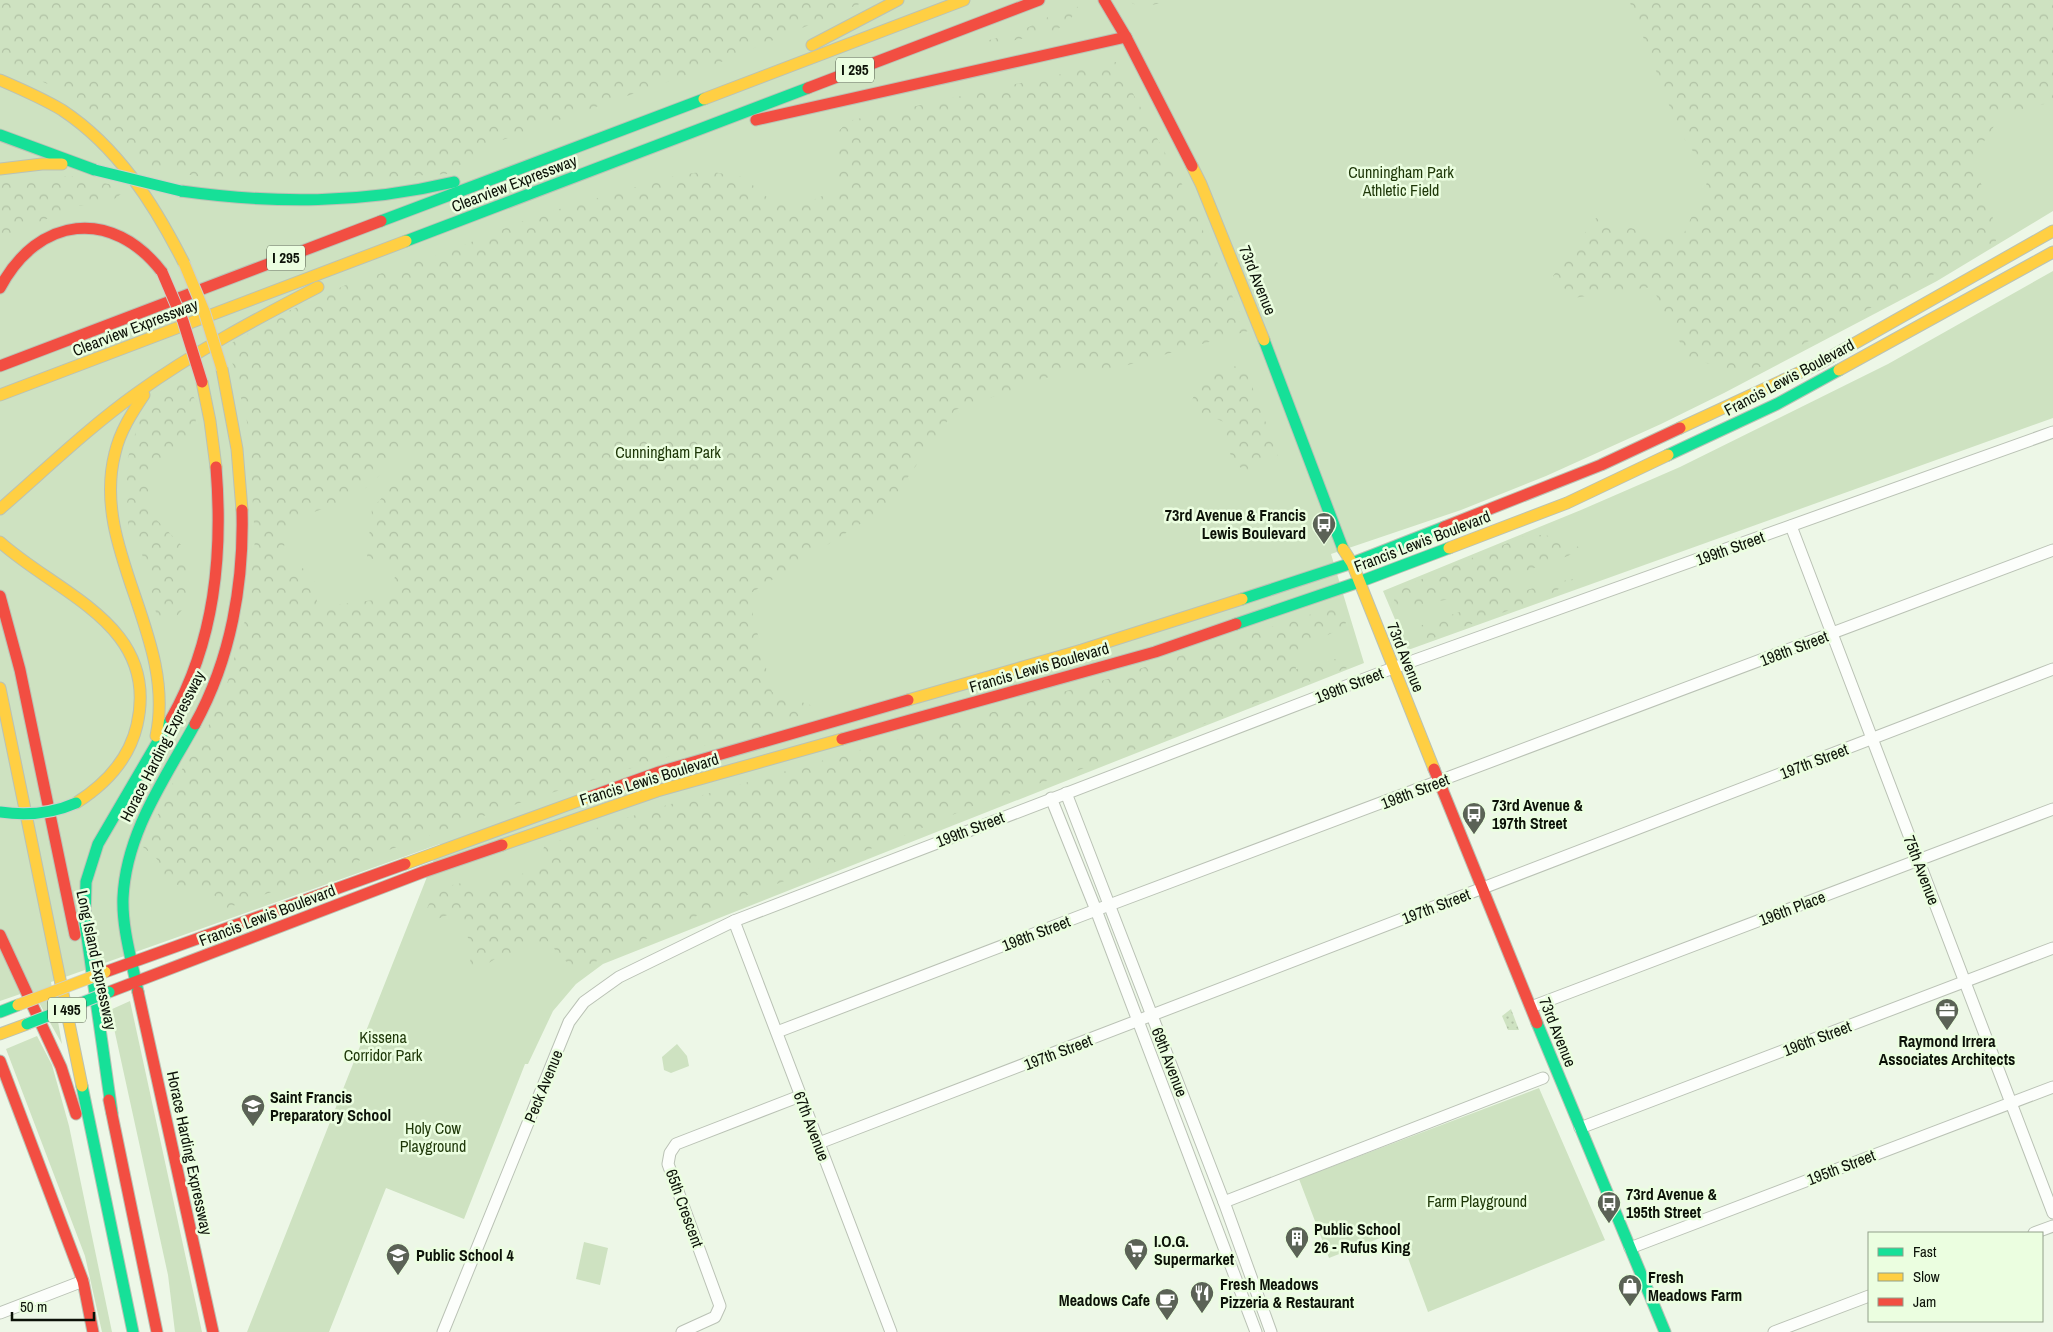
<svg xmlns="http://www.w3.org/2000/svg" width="2053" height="1332" font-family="'Archivo Narrow',sans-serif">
	<defs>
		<pattern id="forest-crowns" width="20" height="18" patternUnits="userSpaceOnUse" patternTransform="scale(1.25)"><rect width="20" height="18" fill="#cee2c1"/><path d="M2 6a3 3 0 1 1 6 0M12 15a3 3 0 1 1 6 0" fill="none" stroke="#b0c1a4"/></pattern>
		<pattern id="garden-dots" width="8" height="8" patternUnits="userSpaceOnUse" patternTransform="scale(1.25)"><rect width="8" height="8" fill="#cee2c1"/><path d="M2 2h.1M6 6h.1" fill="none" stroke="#b0c1a4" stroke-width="1.8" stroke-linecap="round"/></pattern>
	</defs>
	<rect width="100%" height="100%" fill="#edf7e7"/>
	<g fill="#cee2c1">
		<path d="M0,0H2053V211L1937,281L1724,393L1661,424L1546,476L1461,510L1331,554L1364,663L603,964L576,984L553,1011L528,1064H525L464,1219L386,1188L329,1332H247L440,844L51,982L62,1044L32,990L0,1001Z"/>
		<path d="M2053,271V418L1408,650L1383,591L1581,510L1680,467L1888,364Z"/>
		<path d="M130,1001L202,1332H175L168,1275L110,1010Z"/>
		<path d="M37,1036L52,1065L69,1126L112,1332H102L85,1256L6,1049Z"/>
		<path d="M677,1044L687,1056L689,1066L671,1073L664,1070L662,1057Z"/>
		<path d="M1539,1088L1605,1240L1428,1312L1398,1231L1329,1258L1299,1179Z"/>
		<path d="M584,1242L608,1248L600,1285L576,1279Z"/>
	</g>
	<g fill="url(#forest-crowns)" fill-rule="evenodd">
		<path d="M0,0H869L709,67L491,144L447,174L311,181L205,178L153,167L75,96L0,63Z"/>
		<path d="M1128,0H1165L1162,3C1151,5 1137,9 1128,0Z"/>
		<path d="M1629,0H2053V102L2002,114L1971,161L1991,206L1996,241L1747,374L1688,358L1652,287L1573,298L1553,276L1596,218L1680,242L1710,176L1679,131Z"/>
		<path d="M1067,4L1078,7L1070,20L1054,32L983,47L982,42C1015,34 1040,25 1067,4Z"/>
		<path d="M1116,62L1184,188L1248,331L1117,368L1069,370L955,410L887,507L748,595L772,692L822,709L525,801L227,908L208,889L185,888L163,879L157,859L143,847L171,786L202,739L225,691L248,610L255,540L248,426L228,345L284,313L348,284L444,253L535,216L674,176L707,171L743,177L774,203L804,204L838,189L837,133L848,121ZM404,448L419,458L407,459L398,479L372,509L367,557L397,568L390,598L318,607L313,574L282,557L289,521L353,498L374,481Z"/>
		<path d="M71,176L118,186L121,194L111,202L77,206L23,229L0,250V179Z"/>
		<path d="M1244,365L1278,455L1247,473C1227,457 1227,447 1224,422L1200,412L1192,400L1201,380L1231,367Z"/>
		<path d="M184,383L197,402L195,430L152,470L148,492L151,514L187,551L189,579L188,602L178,615L166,622H158L145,561L128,525L126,464L142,411L164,388Z"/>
		<path d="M1529,534L1561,537L1580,548L1568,556L1509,577L1511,595L1546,584L1574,579L1548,596L1434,638L1416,639L1411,629L1465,610L1455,598L1398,609L1394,600L1396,590Z"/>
		<path d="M1334,607L1343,616L1346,623C1336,633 1323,636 1311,643C1304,646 1301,655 1295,660L1296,669L1309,668L1335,659L1361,662L1353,666L1300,685L1194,728L1076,771L973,806L894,840L721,905L575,971L546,940L495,959L476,971L470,967C469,961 472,957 472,951C472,937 458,926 452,914C441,916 435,922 424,922C425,917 426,911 428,906C434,893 455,878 471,885C474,886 477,890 480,892L498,880L522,874L536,864L545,845L657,808L1101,681Z"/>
	</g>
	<path fill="url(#garden-dots)" d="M1511,1009L1519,1030H1508L1502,1016Z"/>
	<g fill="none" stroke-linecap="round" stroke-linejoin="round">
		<g stroke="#bac2b5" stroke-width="13">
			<g id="street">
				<path d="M1791,526L2053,1213"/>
				<path d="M1066,793L1224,1202L1271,1332"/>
				<path d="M1051,798L1096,910L1256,1332"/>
				<path d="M734,921L891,1332"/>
				<path d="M1531,1007L2053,809"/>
				<path d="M777,1032L1096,910L2053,550"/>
				<path d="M1580,1128L2053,948"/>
				<path d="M819,1143L2053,669"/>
				<path d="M1224,1202L1543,1078"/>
				<path d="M2034,1233L2053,1226"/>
				<path d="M1630,1248L2053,1087"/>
				<path d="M0,1313L83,1281"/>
				<path d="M443,1332L569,1022L584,1002L619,977L734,921L1393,668L2053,432"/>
				<path d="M682,1332L715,1317L720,1306L668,1164L670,1153L676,1144L800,1096"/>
				<path d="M1774,1332L1869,1296"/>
			</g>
		</g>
		<g stroke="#bac2b5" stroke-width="13">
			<g id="fast">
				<path d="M0,135L95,170"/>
				<path d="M181,191C275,204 361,204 454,182"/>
				<path d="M381,221L704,99"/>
				<path d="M406,241L808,88"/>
				<path d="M1264,340L1343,549"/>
				<path d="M1668,455L1777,404L1839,370"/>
				<path d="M1242,599L1352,563L1444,527"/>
				<path d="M1236,624L1359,582L1449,548"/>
				<path d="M138,992C132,961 122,929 123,898C126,832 165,779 195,724"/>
				<path d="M0,1012L18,1005"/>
				<path d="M1537,1023L1665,1332"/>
				<path d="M82,1086L133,1332"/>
				<path d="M112,1113L85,923L86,882L98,844L171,719"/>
			</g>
		</g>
		<g stroke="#bac2b5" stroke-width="13">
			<g id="slow">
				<path d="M812,45L898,0"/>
				<path d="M0,80C21,89 42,98 62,110C118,147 154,204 184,263"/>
				<path d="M704,99L964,0"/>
				<path d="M1192,166L1201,184L1264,340"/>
				<path d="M0,169L42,164H62"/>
				<path d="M222,369L237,449L242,510"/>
				<path d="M1839,370L2053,252"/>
				<path d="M202,382L210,421L216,467"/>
				<path d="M0,395L406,241"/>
				<path d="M144,395C132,413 120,431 115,453C90,549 177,637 156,736"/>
				<path d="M1680,428L1820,363L2053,231"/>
				<path d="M0,509C45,470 88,428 137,393C194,352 256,319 318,287"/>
				<path d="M0,542C59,595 160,625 137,725C129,760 106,784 76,803"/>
				<path d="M1449,548L1567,503L1668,455"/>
				<path d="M1343,549L1352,563L1434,769"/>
				<path d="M0,688L82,1086"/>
				<path d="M908,700L1082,650L1242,599"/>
				<path d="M502,845L657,791L842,739"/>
				<path d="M405,864L589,797"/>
				<path d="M0,1034L27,1024"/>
			</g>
		</g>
		<g stroke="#bac2b5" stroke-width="13">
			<g id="jam">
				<path d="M1104,0L1126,37L1192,166"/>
				<path d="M808,88L1039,0"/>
				<path d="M756,120L1126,37"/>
				<path d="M0,288C38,216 112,207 162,272"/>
				<path d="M0,366L381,221"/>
				<path d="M1444,527L1601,465L1680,428"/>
				<path d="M0,596L20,670L75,935"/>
				<path d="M171,719C215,641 223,555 216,467"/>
				<path d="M195,724C231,659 244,583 242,510"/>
				<path d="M842,739L1155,652L1236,624"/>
				<path d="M1434,769L1537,1023"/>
				<path d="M589,797L659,772L908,700"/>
				<path d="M0,935L61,1067L76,1114"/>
				<path d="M105,972L405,864"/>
				<path d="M109,992L423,872L502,845"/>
				<path d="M138,992L213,1332"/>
				<path d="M0,1061L83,1281L93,1332"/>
				<path d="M109,1100L157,1332"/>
			</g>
		</g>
		<use href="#street" stroke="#fcfefb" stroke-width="11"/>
		<use href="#fast" stroke="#16e098" stroke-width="11"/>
		<use href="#slow" stroke="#ffcf43" stroke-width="11"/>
		<use href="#jam" stroke="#f24e42" stroke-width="11"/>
		<g stroke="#cdd1ca" stroke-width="13" stroke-linecap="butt">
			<g id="fast-bridge">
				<path d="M95,170L181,191"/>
				<path d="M0,812C27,816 51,814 76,803"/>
				<path d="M27,1024L109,992"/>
			</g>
		</g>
		<g stroke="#cdd1ca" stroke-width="13" stroke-linecap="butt">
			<g id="slow-bridge">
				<path d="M184,263L204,311L222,369"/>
				<path d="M18,1005L105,972"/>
			</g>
		</g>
		<g stroke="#cdd1ca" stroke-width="13" stroke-linecap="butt">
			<path id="jam-bridge" d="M162,272L183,321L202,382"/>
		</g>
		<use href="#fast-bridge" stroke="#16e098" stroke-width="11"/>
		<use href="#slow-bridge" stroke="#ffcf43" stroke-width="11"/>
		<use href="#jam-bridge" stroke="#f24e42" stroke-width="11"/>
	</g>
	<defs>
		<g id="bus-pin" transform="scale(1.25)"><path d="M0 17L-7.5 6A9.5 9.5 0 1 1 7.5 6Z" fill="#5b6256" stroke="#ebfee0"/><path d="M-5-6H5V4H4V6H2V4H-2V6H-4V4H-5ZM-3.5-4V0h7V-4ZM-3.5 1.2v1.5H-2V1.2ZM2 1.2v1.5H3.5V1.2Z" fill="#fff"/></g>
		<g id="office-pin" transform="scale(1.25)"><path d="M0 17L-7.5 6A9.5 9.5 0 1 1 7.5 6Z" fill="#5b6256" stroke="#ebfee0"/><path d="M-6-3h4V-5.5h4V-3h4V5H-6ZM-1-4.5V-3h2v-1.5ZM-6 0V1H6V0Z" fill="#fff"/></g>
		<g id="school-pin" transform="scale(1.25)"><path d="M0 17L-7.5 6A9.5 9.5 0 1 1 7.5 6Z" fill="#5b6256" stroke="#ebfee0"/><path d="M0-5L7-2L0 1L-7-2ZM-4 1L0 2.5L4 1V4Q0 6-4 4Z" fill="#fff"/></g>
		<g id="building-pin" transform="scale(1.25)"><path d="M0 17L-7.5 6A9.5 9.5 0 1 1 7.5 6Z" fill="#5b6256" stroke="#ebfee0"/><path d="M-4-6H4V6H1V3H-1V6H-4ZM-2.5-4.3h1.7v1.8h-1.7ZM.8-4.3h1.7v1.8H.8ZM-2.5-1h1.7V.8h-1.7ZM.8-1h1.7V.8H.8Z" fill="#fff"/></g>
		<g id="supermarket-pin" transform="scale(1.25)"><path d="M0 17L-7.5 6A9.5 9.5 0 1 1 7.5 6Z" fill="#5b6256" stroke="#ebfee0"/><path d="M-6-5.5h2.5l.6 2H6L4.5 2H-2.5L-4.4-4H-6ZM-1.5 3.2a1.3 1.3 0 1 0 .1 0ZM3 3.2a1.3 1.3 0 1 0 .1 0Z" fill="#fff"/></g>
		<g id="shop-pin" transform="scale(1.25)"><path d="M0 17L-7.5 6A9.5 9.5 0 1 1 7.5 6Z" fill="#5b6256" stroke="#ebfee0"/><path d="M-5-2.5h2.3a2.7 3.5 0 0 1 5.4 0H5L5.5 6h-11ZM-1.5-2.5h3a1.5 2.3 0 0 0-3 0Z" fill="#fff"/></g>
		<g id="restaurant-pin" transform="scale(1.25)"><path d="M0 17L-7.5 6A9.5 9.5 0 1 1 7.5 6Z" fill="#5b6256" stroke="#ebfee0"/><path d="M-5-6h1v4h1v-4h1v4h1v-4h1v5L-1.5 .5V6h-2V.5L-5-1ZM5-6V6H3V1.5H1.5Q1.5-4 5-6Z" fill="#fff"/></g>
		<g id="cafe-pin" transform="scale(1.25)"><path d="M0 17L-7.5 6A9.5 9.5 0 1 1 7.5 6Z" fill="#5b6256" stroke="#ebfee0"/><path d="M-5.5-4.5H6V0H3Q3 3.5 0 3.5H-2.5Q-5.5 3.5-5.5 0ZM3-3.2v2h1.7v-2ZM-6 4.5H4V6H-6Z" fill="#fff"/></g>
	</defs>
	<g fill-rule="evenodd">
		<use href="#bus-pin" x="1324" y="524"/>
		<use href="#bus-pin" x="1474" y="814"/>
		<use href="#office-pin" x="1947" y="1010"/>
		<use href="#school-pin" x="253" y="1106"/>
		<use href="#bus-pin" x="1609" y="1203"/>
		<use href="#building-pin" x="1297" y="1238"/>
		<use href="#supermarket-pin" x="1136" y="1250"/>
		<use href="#school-pin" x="398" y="1255"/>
		<use href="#shop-pin" x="1630" y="1286"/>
		<use href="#restaurant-pin" x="1202" y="1293"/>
		<use href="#cafe-pin" x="1167" y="1300"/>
	</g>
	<g text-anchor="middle" stroke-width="5" stroke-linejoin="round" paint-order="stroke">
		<g fill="#ebfee0" stroke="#4f5949" stroke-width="1">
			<rect x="836" y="57.5" width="38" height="25" rx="4"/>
			<rect x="267" y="245.5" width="38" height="25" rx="4"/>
			<rect x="48" y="997.5" width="38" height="25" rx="4"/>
		</g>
		<g font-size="15" font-weight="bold" fill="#0c1208">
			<text x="855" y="75">I 295</text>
			<text x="286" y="263">I 295</text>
			<text x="67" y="1015">I 495</text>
		</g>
		<g font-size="16" fill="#1d3607" stroke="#ebfee0">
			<text x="1401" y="178">Cunningham Park<tspan x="1401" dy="18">Athletic Field</tspan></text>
			<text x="668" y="458">Cunningham Park</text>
			<text x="383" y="1043">Kissena<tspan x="383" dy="18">Corridor Park</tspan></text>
			<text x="433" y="1134">Holy Cow<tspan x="433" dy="18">Playground</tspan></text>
			<text x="1477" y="1207">Farm Playground</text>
		</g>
		<g font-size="16" fill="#0c1208" stroke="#ebfee0">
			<text transform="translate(514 183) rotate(-21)" y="6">Clearview Expressway</text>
			<text transform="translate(1258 280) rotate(68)" y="6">73rd Avenue</text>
			<text transform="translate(135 327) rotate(-21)" y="6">Clearview Expressway</text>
			<text transform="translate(1789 377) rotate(-28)" y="6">Francis Lewis Boulevard</text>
			<text transform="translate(1422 541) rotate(-21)" y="6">Francis Lewis Boulevard</text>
			<text transform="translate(1730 548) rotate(-20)" y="6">199th Street</text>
			<text transform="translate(1794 648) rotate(-21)" y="6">198th Street</text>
			<text transform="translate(1406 657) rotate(68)" y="6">73rd Avenue</text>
			<text transform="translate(1039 667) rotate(-16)" y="6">Francis Lewis Boulevard</text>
			<text transform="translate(1349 685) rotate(-21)" y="6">199th Street</text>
			<text transform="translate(162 746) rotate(-63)" y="6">Horace Harding Expressway</text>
			<text transform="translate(1814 761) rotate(-21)" y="6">197th Street</text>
			<text transform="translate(649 779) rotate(-17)" y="6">Francis Lewis Boulevard</text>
			<text transform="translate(1415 791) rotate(-21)" y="6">198th Street</text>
			<text transform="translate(970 829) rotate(-21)" y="6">199th Street</text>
			<text transform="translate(1922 870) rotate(69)" y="6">75th Avenue</text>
			<text transform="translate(1436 906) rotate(-21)" y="6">197th Street</text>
			<text transform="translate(1792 908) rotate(-21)" y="6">196th Place</text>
			<text transform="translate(267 915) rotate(-21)" y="6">Francis Lewis Boulevard</text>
			<text transform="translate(1036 933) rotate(-21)" y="6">198th Street</text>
			<text transform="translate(97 960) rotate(78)" y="6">Long Island Expressway</text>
			<text transform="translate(1558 1032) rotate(68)" y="6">73rd Avenue</text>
			<text transform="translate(1817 1038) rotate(-21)" y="6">196th Street</text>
			<text transform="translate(1058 1052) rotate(-21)" y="6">197th Street</text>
			<text transform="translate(1170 1062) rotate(69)" y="6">69th Avenue</text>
			<text transform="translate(543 1086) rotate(-68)" y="6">Peck Avenue</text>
			<text transform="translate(812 1126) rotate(69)" y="6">67th Avenue</text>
			<text transform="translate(190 1153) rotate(78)" y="6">Horace Harding Expressway</text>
			<text transform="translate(1841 1167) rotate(-21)" y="6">195th Street</text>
			<text transform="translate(685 1208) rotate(70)" y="6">65th Crescent</text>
		</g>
		<g font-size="16" font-weight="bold" fill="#0c1208" stroke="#ebfee0" text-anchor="start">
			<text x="1306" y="521" text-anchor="end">73rd Avenue &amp; Francis<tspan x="1306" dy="18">Lewis Boulevard</tspan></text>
			<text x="1492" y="811">73rd Avenue &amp;<tspan x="1492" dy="18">197th Street</tspan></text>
			<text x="1947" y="1047" text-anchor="middle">Raymond Irrera<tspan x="1947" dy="18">Associates Architects</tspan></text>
			<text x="270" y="1103">Saint Francis<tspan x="270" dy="18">Preparatory School</tspan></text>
			<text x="1626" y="1200">73rd Avenue &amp;<tspan x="1626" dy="18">195th Street</tspan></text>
			<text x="1314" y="1235">Public School<tspan x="1314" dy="18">26 - Rufus King</tspan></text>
			<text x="1154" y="1247">I.O.G.<tspan x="1154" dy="18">Supermarket</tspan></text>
			<text x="416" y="1261">Public School 4</text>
			<text x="1648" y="1283">Fresh<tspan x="1648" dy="18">Meadows Farm</tspan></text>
			<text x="1220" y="1290">Fresh Meadows<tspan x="1220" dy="18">Pizzeria &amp; Restaurant</tspan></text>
			<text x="1150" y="1306" text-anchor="end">Meadows Cafe</text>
		</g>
	</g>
	<rect x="1868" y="1232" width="175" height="90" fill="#ebfee0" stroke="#92a08a"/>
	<rect x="1878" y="1248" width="25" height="8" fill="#16e098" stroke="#92a08a"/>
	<text x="1913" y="1257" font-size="15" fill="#0c1208">Fast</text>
	<rect x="1878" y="1273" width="25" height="8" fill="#ffcf43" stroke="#92a08a"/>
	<text x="1913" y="1282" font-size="15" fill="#0c1208">Slow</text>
	<rect x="1878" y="1298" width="25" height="8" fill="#f24e42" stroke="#92a08a"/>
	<text x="1913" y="1307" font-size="15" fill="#0c1208">Jam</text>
	<path d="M12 1312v8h82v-8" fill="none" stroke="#0c1208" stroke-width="2.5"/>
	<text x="20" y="1312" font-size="15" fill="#0c1208" stroke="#ebfee0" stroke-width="4" paint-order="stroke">50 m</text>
</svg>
